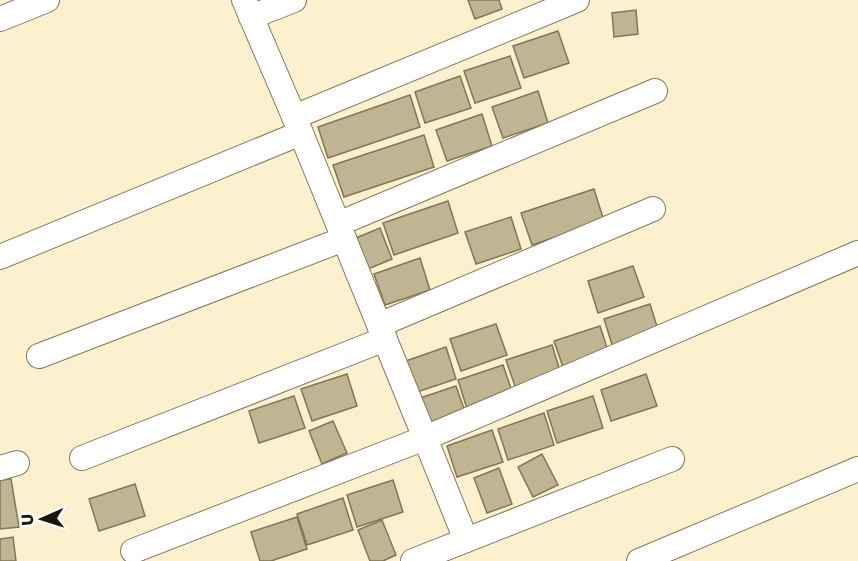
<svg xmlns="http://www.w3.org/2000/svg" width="858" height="561" font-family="'Golos Text',sans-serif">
	<rect width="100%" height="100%" fill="#fdf0ce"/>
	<g fill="#c0b493" stroke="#827657" stroke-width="1.5">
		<path d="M468,0H499L502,9L475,19Z"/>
		<path d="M636,10L638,34L614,37L612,13Z"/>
		<path d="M558,31L569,63L524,78L513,46Z"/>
		<path d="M510,56L521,88L475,103L464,71Z"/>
		<path d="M460,76L471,108L425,123L415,92Z"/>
		<path d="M538,91L548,123L503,138L492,107Z"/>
		<path d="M410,95L420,127L328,158L318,127Z"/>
		<path d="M482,114L492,146L447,161L436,130Z"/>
		<path d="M424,135L434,167L344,197L333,165Z"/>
		<path d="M594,189L604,221L532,245L521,213Z"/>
		<path d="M448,201L458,233L394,255L383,223Z"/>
		<path d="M511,217L521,249L476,264L465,232Z"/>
		<path d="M380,228L392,259L368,269L356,238Z"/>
		<path d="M420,258L430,290L385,305L374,274Z"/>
		<path d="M633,266L644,297L598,313L588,281Z"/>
		<path d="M650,304L660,336L614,351L604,319Z"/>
		<path d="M496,324L507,355L461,371L450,339Z"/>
		<path d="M600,326L610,357L565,373L554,341Z"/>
		<path d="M552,345L562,377L517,392L506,360Z"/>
		<path d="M446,347L456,379L411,394L400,363Z"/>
		<path d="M503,365L514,397L468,412L458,380Z"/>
		<path d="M347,374L357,406L312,421L301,389Z"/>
		<path d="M646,374L657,406L611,421L601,390Z"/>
		<path d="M456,386L467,417L421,433L411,401Z"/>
		<path d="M294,396L305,428L259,443L249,411Z"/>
		<path d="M593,396L603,428L557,443L547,411Z"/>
		<path d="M544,413L554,445L508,460L498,429Z"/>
		<path d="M333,421L347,453L322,464L309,431Z"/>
		<path d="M492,430L503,462L457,477L447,446Z"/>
		<path d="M542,454L558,485L533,497L518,467Z"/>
		<path d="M499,468L512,504L487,513L474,478Z"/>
		<path d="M11,479L19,527L0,529V480Z"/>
		<path d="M393,480L403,512L357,527L347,495Z"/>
		<path d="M135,484L145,516L99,531L89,499Z"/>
		<path d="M343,498L353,530L307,545L297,514Z"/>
		<path d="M297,517L307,549L271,561H260L251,532Z"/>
		<path d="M382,520L396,555L383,561H370L358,530Z"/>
		<path d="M13,537L16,561H0V539Z"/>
	</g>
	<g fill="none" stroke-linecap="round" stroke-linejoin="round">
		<g stroke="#847859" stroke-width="26">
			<g id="minor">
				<path d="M244,0L301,133L425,438L858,253"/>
				<path d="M251,17L294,0"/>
				<path d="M0,19L47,0"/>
				<path d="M294,117L577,0"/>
				<path d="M338,224L655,91"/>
				<path d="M0,257L301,133"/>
				<path d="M379,325L653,209"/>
				<path d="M39,356L344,239"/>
				<path d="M82,458L385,339"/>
				<path d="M0,468L17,463"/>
				<path d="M133,551L425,438L466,540"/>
				<path d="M413,561L672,459"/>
				<path d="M639,561L858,469"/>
			</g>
		</g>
		<use href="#minor" stroke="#fff" stroke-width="24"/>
	</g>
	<g transform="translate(42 519) rotate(267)" stroke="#fefefe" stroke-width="4.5" paint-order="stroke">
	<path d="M0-4.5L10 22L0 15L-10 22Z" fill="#1a1509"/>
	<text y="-9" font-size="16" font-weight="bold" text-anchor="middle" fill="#1a1509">U</text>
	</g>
</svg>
